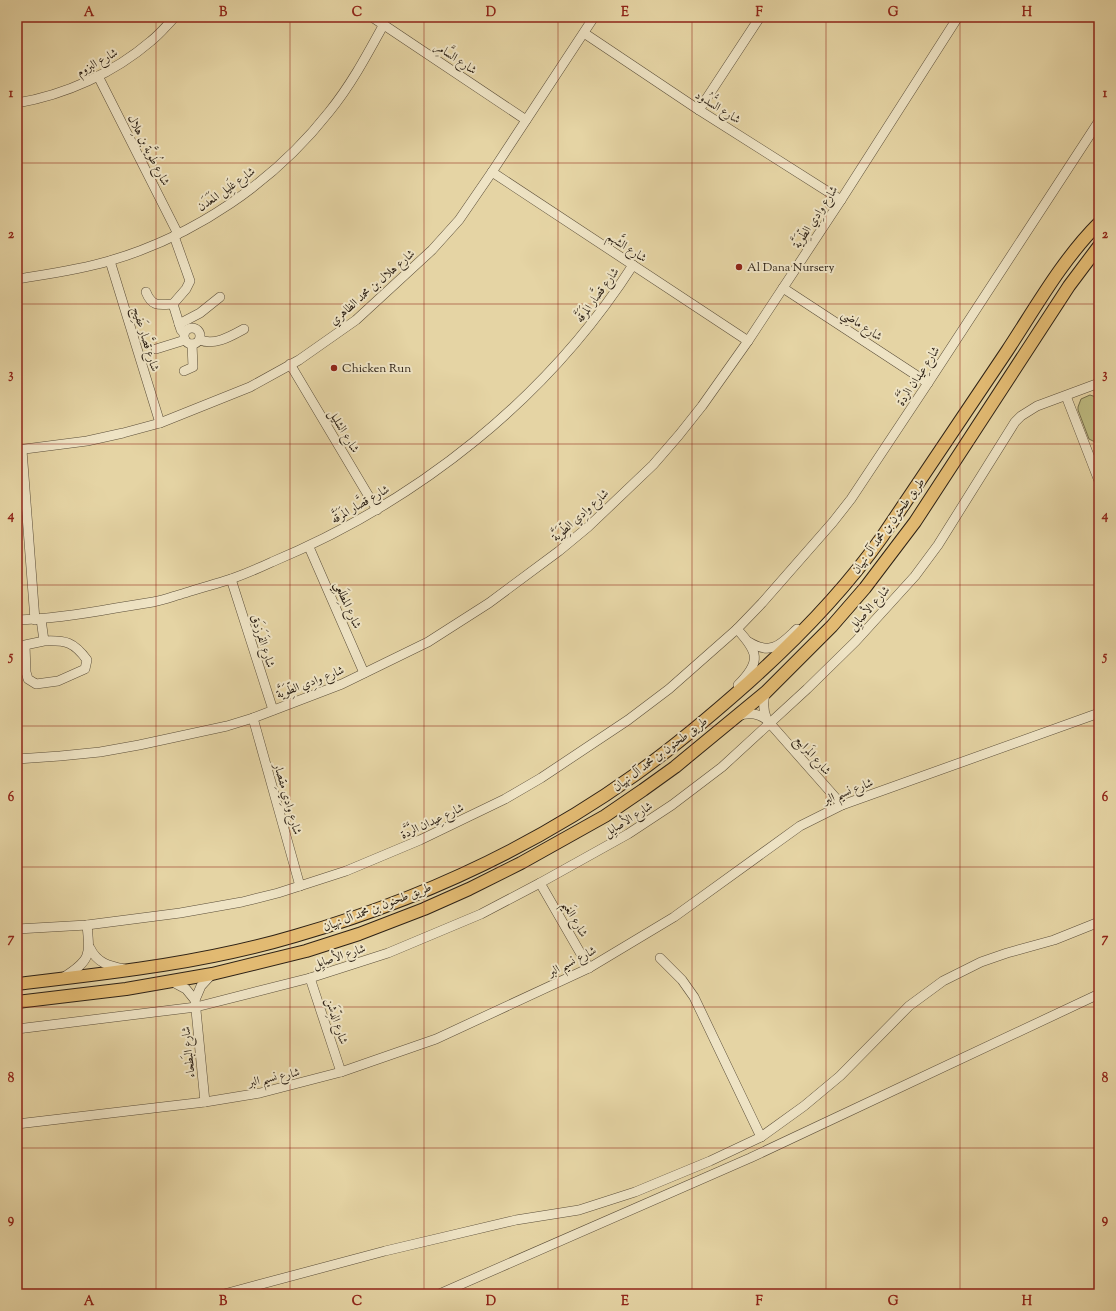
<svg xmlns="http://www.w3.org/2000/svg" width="1116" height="1311" font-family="'Sorts Mill Goudy',Amiri,serif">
	<rect width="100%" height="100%" fill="#e5d4a4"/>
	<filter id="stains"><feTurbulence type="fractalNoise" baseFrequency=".005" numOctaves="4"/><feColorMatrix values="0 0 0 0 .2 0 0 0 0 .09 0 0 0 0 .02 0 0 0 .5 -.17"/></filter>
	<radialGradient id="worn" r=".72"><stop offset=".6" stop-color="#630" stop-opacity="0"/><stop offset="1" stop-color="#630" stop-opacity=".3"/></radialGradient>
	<path fill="#bdba80" stroke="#756e4a" d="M1090,395L1099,398V442L1093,441L1089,439L1078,410V407L1081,399Z"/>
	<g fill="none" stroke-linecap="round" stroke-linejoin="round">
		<g stroke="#5b4e39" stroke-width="10">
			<g id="minor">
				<path d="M372,17L526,120"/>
				<path d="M584,33L699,110L841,200"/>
				<path d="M98,76L178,234"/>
				<path d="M17,103C65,95 114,73 151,41C160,34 167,25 175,17"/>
				<path d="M699,110L760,17"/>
				<path d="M492,172L748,341"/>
				<path d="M174,236L190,281L186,289L173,304L181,330L184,333"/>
				<path d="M110,261L160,423"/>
				<path d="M17,279C48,274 79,270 109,261C195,236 274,182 329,112C351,85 367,55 384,24"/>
				<path d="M783,288L928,383"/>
				<path d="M146,292C152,307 159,305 173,304"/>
				<path d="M179,324L200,313L220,297"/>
				<circle cx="192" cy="336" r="8"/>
				<path d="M200,340C215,346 231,336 244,329"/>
				<path d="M156,349L185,340"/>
				<path d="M290,364L377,510"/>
				<path d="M184,371L193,367L192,344"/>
				<path d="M1066,396L1099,481"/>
				<path d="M17,450L87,441L123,433L160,423L250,387L299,360L356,320L432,250L459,220L492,172L594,17"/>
				<path d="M22,450L35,620"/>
				<path d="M309,547L364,673"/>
				<path d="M231,579L273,710"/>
				<path d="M41,619L44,641L25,645L26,672L28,679L36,684L58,681L85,669L87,660C74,642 66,640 44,641"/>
				<path d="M17,620C50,619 83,614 116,608C128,606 141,604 153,602C164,600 174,596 185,593C200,588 216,584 231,579C245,574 259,568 272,562C418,501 547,399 633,265"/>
				<path d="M737,629C758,652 762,661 738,685"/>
				<path d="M749,642C772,656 781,644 797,629"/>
				<path d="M766,692C762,702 763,710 767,720"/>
				<path d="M738,716C749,712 758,713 767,720L842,805"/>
				<path d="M253,718L300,886"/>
				<path d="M17,759L60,756L100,752L139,745L227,726L253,718L342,684L428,642L489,603L559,551L588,527L653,465L679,435L702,406L748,341L841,200L958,17"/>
				<path d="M540,883L589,968"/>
				<path d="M17,929L87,925L180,913L242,902L278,893L346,871L420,840L505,799L541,778L628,720L669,689L737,629L762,603L833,522L851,499L928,383L1099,121"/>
				<path d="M90,948C97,963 109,966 124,969"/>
				<path d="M660,958L682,980L694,997L761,1137"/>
				<path d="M64,977C91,960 90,955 87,925"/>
				<path d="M310,978L341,1072"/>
				<path d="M173,982L186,989L195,1000L205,1102"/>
				<path d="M195,1000L201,986L212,974"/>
				<path d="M17,1029L196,1007L310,978L388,953L481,914L540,883L628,834L672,805L722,767L807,689L856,641L915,576L938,545L1015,422L1021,416L1037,406L1099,383"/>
				<path d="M17,1124L205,1102L260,1093L341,1072L436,1039L589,968L674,917L800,826L842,805L1099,713"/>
				<path d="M224,1294L385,1251L516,1220L579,1210L635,1192L710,1161L761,1137L804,1106L840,1076L909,1006L943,981L981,962L1007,953L1054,940L1099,922"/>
				<path d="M439,1294L750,1158L1099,994"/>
			</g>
		</g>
		<g stroke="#2d2115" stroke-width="14">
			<g id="major">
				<path d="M17,984C111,973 204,963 295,936C416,901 534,847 636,774C675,746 713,714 749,682C798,638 844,591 882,537C924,475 966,413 1007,351C1036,307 1062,260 1099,223"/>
				<path d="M17,1002L126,989L212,974L306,951L359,934L424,909L469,889L521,863L605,816L643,790L675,767L766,692L832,626L865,588L915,522L1069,286L1099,246"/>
			</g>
		</g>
		<use href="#minor" stroke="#eee3c4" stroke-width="9"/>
		<use href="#major" stroke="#e2ba72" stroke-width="12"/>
	</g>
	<path fill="none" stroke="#8f2418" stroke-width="1" stroke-opacity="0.55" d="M156,17V1294M290,17V1294M424,17V1294M558,17V1294M692,17V1294M826,17V1294M960,17V1294M17,163H1099M17,304H1099M17,444H1099M17,585H1099M17,726H1099M17,867H1099M17,1007H1099M17,1148H1099"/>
	<g fill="#8f2418" stroke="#eee3c4" stroke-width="1.5">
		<circle cx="739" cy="267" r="4"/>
		<circle cx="334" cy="368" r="4"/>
	</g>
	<g text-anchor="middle" stroke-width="4" stroke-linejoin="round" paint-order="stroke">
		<g font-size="12" fill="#2d2115" stroke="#eee3c4">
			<text transform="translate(456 58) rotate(34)" y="4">شارع السَّامِر</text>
			<text transform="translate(97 62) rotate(-29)" y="4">شارع البزوم</text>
			<text transform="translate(718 107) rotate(32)" y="4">شارع السُّدُود</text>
			<text transform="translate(149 150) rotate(63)" y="4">شارع طُويَّة بن هِلال</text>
			<text transform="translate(226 189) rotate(-35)" y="4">شارع غَلِيل المَعَدَن</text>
			<text transform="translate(815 217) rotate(-57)" y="4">شارع وادِي الطِّوَيَّة</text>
			<text transform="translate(627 247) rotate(33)" y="4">شارع الشَّهم</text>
			<text transform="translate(372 287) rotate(-41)" y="4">شارع هلال بن محمد الظاهري</text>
			<text transform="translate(597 295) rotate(-54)" y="4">شارع قصَّار المَرَقَّه</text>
			<text transform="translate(862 325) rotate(33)" y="4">شارع ماضِي</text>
			<text transform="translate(146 339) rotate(73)" y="4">شارع قصَّار عَفِيج</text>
			<text transform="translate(918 376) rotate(-57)" y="4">شارع عِيدان الرَّدَّة</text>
			<text transform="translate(344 431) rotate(59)" y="4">شارع الشليل</text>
			<text transform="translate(360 504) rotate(-30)" y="4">شارع قصَّار المَرَقَّه</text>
			<text transform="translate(580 515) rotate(-42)" y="4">شارع وادِي الطِّوَيَّة</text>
			<text transform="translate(888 526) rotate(-54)" y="4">طريق طحنون بن محمد آل نهيان</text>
			<text transform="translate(348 605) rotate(66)" y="4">شارع المِطلَعِي</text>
			<text transform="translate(869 608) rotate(-48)" y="4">شارع الأصايِل</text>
			<text transform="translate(263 641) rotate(72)" y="4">شارع الفَرَزدَق</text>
			<text transform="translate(310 682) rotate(-21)" y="4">شارع وادِي الطِّوَيَّة</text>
			<text transform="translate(660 754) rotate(-37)" y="4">طريق طحنون بن محمد آل نهيان</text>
			<text transform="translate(813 755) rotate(49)" y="4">شارع المَرابِيع</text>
			<text transform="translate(848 791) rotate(-21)" y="4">شارع نسيم البر</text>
			<text transform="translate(288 799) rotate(74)" y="4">شارع وادِي مِقصار</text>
			<text transform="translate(628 819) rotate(-32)" y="4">شارع الأصايِل</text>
			<text transform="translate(432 821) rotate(-25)" y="4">شارع عِيدان الرَّدَّة</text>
			<text transform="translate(377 907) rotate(-21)" y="4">طريق طحنون بن محمد آل نهيان</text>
			<text transform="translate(575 919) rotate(60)" y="4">شارع الغَيم</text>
			<text transform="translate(339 956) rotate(-18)" y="4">شارع الأصايِل</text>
			<text transform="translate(572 961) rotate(-27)" y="4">شارع نسيم البر</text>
			<text transform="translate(337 1021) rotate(72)" y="4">شارع الدِّشَن</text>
			<text transform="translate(188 1052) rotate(-96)" y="4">شارع البَطحاء</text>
			<text transform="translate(274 1077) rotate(-12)" y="4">شارع نسيم البر</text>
		</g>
		<g font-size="12" fill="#2d2115" stroke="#eee3c4" text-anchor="start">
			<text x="747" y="271">Al Dana Nursery</text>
			<text x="342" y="372">Chicken Run</text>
		</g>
	</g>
	<rect width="1116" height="1311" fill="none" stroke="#e5d4a4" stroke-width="44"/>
	<rect x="22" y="22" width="1072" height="1267" fill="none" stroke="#8f2418" stroke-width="1.5"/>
	<g font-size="13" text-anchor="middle" font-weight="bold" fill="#8f2418">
		<text x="89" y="16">A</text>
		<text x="223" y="16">B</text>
		<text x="357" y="16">C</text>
		<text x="491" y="16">D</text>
		<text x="625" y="16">E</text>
		<text x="759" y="16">F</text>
		<text x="893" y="16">G</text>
		<text x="1027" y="16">H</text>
		<text x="11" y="97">1</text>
		<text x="1105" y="97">1</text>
		<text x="11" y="238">2</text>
		<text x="1105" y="238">2</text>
		<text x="11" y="378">3</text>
		<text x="1105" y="378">3</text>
		<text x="11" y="519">4</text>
		<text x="1105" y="519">4</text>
		<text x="11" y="660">5</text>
		<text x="1105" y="660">5</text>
		<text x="11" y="801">6</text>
		<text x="1105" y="801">6</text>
		<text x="11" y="942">7</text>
		<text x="1105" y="942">7</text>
		<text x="11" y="1082">8</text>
		<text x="1105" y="1082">8</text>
		<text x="11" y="1223">9</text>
		<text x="1105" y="1223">9</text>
		<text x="89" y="1305">A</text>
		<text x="223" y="1305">B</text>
		<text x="357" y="1305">C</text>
		<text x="491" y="1305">D</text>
		<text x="625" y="1305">E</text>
		<text x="759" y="1305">F</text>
		<text x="893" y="1305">G</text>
		<text x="1027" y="1305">H</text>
	</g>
	<rect width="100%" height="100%" filter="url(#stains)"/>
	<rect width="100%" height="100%" fill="url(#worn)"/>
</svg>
